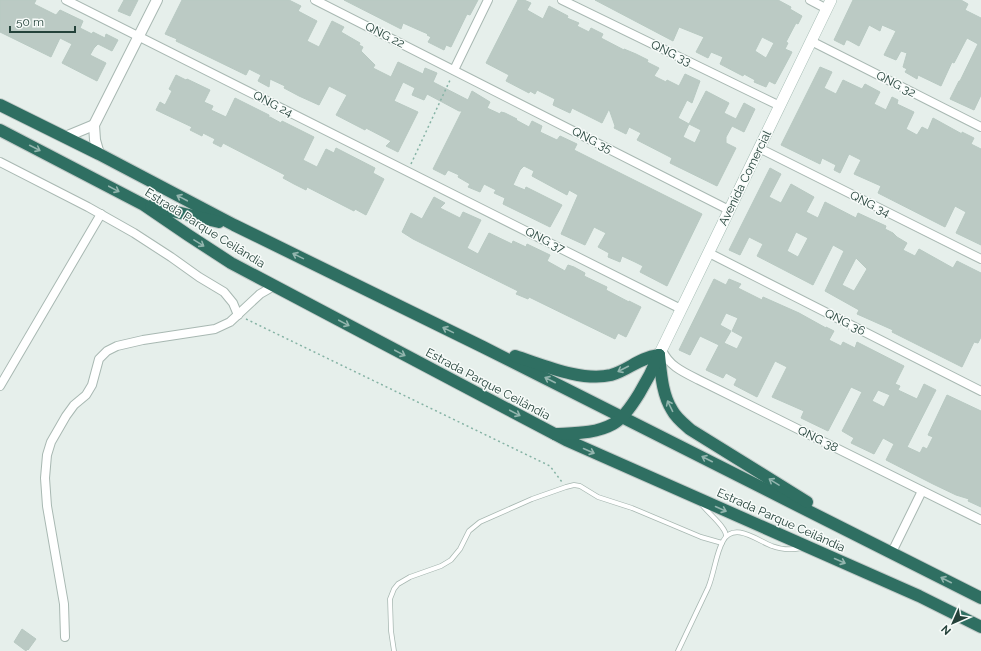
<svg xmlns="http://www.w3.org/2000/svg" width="981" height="651" font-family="Raleway,sans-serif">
	<rect width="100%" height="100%" fill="#e6efeb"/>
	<g fill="#bbcac4" stroke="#b8c9c2" fill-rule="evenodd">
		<path d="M0,0H36L34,4L56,15L60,10L83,21L80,28L92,34L93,32L105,38L106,34L118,40L112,51L98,44L94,48L90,55L106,63L97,81L62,63L72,44L60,38L51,57L0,32Z"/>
		<path d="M124,0H138L130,16L118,11Z"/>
		<path d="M182,0H289L301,6L298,11L317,21L307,41L319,47L332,21L344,27L341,32L360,43L359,45L363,47L361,51L375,65L373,68L391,77L398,62L423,74L425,68L437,73L433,82L468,100L472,91L490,102L487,108L500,114L501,112L505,113L517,119L516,120L529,127L532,121L542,126L540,132L557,140L560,136L577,144L574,150L702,214L667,286L640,272L643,266L635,262L622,256L620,262L608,257L609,253L598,247L606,233L594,227L585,245L561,234L578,195L569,190L567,195L532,176L534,171L524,166L520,170L513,185L525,190L526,187L562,205L550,227L503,204L505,198L494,193L496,190L484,184L480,192L468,187L470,184L458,177L459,175L448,170L445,175L433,169L462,111H459L427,94L424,100L412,95L415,88L403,82L394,101L418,112L398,152L386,146L391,141L366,128L365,130L336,115L347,95L329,86L319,105L299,96L284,88L285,86L270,79L269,87L258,81L261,75L249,69L246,75L176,41L177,39L165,34Z"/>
		<path d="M344,0H478L470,15L467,14L451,47L446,45L444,50L428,42L431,37L427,35L428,34L421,31L403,23L401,29Z"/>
		<path d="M518,0H524L531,3L527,10L543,19L549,6L568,16L567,18L579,23L577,26L589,32L591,28L603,34L601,38L624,50V49L636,54L648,60L647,62L659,68L654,76L666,82L667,80L679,86L685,74L700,81L692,103L687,100L678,118L689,124L683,137L695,143L701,130L689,124L706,91L729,103L724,113L736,119L744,103L755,109L744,132L732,126L726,137V143L736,148L717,186L670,163L672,158L637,140L641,133L629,127L626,134L614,128L615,126L609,109L602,123L572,108L570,113L553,105L555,99L537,90L535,94L530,91L529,93L506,81L509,75L486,63Z"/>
		<path d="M595,0H778L791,7L790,9L802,16L798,24L796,23L786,42L788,43L785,49L792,52L790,56L775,84L769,81L766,87L754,82L755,80L744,74L743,76L720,64L723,57L711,52L708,58L696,52L704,37L679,27L673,41ZM762,37L774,43L766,58L755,51Z"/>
		<path d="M853,0H961L968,4L965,10L981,18V95L974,110L950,99L959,81H960L978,44L967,38L954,63L952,62L941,86L918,75L917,79L905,72L907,69L903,67L907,53L901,51L896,60L884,55L896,31L882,25L880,31L869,25L859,46L848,40H846L844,45L834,40Z"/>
		<path d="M820,67L832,72L824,88L836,94L843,80L862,89L865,84L880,92L874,104L886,110L892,97L898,100L897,104L914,112L906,129L917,135L922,127L928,130L933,118L962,134V132L974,138L971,144L981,149V245L956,233L966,212L955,206L945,227L878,193L881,186L854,174L861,160L849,154L840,173L834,170L836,165L822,158L820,164L781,145Z"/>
		<path d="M176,75L186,80L187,79L210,90L204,102L213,106L211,110L226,117L235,98L269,115V119L270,117L281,123L282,121L314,137L303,160L317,167L326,149L334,153L336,148L375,168L373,173L384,179L366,215L355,209L354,211L307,187L306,190L294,184L283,178L285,175L223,143L221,147L213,143L215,139L203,133L202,136L190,130L192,127L156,110L160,102L165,105L172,91L169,89Z"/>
		<path d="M770,168L781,174L769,197L781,203L791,184L814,197L806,212L818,218L825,202L856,218L858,213L886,226L885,229L893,233L897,237L907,243L903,250L915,256L919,249L953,268L957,261L981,273V337L978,343L974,342L962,367L892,332L893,330L857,314L859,310L825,291L844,251L833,245L813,285L757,256L763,244L749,237L740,255L729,250ZM796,232L808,238L798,257L787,251ZM856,258L867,269L854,291L842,285Z"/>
		<path d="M434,197L445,203L440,208L460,218L463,212L481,220L467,248L478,254L489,233L512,244L513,241L526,247L527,244L550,255L547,261L565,271L568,265L574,267L585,273L584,276L607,287L606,290L629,302V301L641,307L626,337L618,333L615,339L529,297L528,299L516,294L518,291L413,239L402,232L411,213L422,219Z"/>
		<path d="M714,279L726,285L729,279L741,284L738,288L762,300L763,297L799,313L826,328V327L834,331L829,340L841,346L843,342L855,348L857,342L904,366L895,384L900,386L898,390L917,399L924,384L936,390L907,447L920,453L923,447L927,449L933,437L928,435L947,395L981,411V507L968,501L969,499L956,495L933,484L886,460L894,444L883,438L874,454L851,443L854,438L842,431L862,392L851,387L828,431L801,418L804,411L772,397L787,367L775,361L757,397L734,385L737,379L726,373L723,378L706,370L719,345L700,336L690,355L679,350ZM726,313L738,318L732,331L743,337L737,349L724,343L731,331L720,325ZM878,390L890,395L884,407L872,401Z"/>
		<path d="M22,629L36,639L28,650L27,649L26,651L14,642Z"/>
	</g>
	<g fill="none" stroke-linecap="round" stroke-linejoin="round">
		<g stroke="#a8b8b2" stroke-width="5.5">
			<g id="service">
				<path d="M700,502C706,512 726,526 726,536"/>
				<path d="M394,651L391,631L390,599L394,589L398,584L410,577L441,566L451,560L460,549L469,531L480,522L532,499L566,487L574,485L580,486L598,497L632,508L701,537L722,543"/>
				<path d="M678,651L708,588C714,574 716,553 723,541C734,521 758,541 772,546C782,550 792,550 802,548"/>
			</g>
		</g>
		<g stroke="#a8b8b2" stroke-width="10">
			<g id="minor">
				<path d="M66,0L681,309"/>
				<path d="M315,0L729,210"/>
				<path d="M562,0L780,106"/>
				<path d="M810,0L827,9"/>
				<path d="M811,41L981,127"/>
				<path d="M454,70L488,0"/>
				<path d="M759,148L981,259"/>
				<path d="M0,162L88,207L134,233L171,257L199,277L224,292L233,303L238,315"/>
				<path d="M709,253L981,391"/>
				<path d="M662,350C669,366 683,372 699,380L981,520"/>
				<path d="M0,386L101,214"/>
				<path d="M892,552L922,491"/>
				<path d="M65,637L64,604L47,506L45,478L47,455L51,442L66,416L74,405L86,395L92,385L99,359L107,351L117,346L143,340L215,329L230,322L260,294L274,286"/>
			</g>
		</g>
		<g stroke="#a8b8b2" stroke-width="12">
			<g id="tertiary">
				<path d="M65,137L94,125"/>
				<path d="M99,154L95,140L94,125L157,0"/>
			</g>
		</g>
		<g stroke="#a4bbb3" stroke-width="12">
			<path id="secondary" d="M659,355L831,0"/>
		</g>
		<g stroke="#c2cac8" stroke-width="14">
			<g id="motorway">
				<path d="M0,105L99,154L234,225L483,347L981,598"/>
				<path d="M0,130L144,205L188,235L231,263L566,440L919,596L981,627"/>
				<path d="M151,206L219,222"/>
				<path d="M659,355C661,373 662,394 672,410C676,418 684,424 691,430L807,502"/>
				<path d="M515,356C543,365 582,382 611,375C629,370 638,358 659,355"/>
				<path d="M555,434C574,433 595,434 613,424C630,415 651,374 659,355"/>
			</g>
		</g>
		<g stroke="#86b3a5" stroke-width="1.5" stroke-dasharray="2 3" stroke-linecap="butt">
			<path d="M411,164L451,78"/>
			<path d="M246,319L550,466L562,482"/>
		</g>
		<use href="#service" stroke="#fff" stroke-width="4"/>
		<use href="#minor" stroke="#fff" stroke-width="8"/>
		<use href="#tertiary" stroke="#fff" stroke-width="10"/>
		<use href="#secondary" stroke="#fff" stroke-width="11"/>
		<use href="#motorway" stroke="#2f6f62" stroke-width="12"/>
	</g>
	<defs><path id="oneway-shaft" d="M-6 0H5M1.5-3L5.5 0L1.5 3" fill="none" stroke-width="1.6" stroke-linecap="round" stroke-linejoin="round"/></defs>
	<g stroke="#93b5ae">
		<use href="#oneway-shaft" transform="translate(35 148) rotate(27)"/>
		<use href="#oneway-shaft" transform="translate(114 189) rotate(28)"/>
		<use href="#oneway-shaft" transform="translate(182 198) rotate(-152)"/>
		<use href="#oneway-shaft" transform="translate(199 243) rotate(32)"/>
		<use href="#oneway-shaft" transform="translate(298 256) rotate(-154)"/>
		<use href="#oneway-shaft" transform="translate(344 323) rotate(28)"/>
		<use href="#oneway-shaft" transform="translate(448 330) rotate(-154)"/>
		<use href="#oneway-shaft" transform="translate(400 353) rotate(28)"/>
		<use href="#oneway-shaft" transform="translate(623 369) rotate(153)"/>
		<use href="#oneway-shaft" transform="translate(550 380) rotate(-153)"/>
		<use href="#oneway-shaft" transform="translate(670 406) rotate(-116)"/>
		<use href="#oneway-shaft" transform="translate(515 413) rotate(28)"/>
		<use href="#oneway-shaft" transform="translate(589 451) rotate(24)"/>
		<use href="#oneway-shaft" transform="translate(707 459) rotate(-153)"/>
		<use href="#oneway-shaft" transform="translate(774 482) rotate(-148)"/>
		<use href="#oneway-shaft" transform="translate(721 509) rotate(24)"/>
		<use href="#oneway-shaft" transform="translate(840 561) rotate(24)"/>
		<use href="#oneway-shaft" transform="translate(946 580) rotate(-153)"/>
	</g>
	<g text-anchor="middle" stroke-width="3" stroke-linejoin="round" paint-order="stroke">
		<g font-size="12" fill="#24423a" stroke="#f7fbf9">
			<text transform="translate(385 35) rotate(27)" y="4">QNG 22</text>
			<text transform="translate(671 53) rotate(26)" y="4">QNG 33</text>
			<text transform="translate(896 84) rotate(27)" y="4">QNG 32</text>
			<text transform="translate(273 104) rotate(27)" y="4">QNG 24</text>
			<text transform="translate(592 140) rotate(27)" y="4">QNG 35</text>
			<text transform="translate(745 178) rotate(-64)" y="4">Avenida Comercial</text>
			<text transform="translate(870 204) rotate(27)" y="4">QNG 34</text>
			<text transform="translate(205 228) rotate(32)" y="4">Estrada Parque Ceilândia</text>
			<text transform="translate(545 240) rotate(27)" y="4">QNG 37</text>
			<text transform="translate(845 322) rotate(27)" y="4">QNG 36</text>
			<text transform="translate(488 384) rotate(28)" y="4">Estrada Parque Ceilândia</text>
			<text transform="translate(818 439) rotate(26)" y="4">QNG 38</text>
			<text transform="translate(781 520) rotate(24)" y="4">Estrada Parque Ceilândia</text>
		</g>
	</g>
	<g transform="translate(953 623) rotate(225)" stroke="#f7fbf9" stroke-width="3" paint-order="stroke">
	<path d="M0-3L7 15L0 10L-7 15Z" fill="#24423a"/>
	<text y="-6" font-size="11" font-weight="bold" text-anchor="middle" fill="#24423a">N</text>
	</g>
	<path d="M10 26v6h65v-6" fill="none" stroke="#24423a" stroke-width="2"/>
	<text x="16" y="26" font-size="12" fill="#24423a" stroke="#f7fbf9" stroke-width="3" paint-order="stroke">50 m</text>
</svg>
